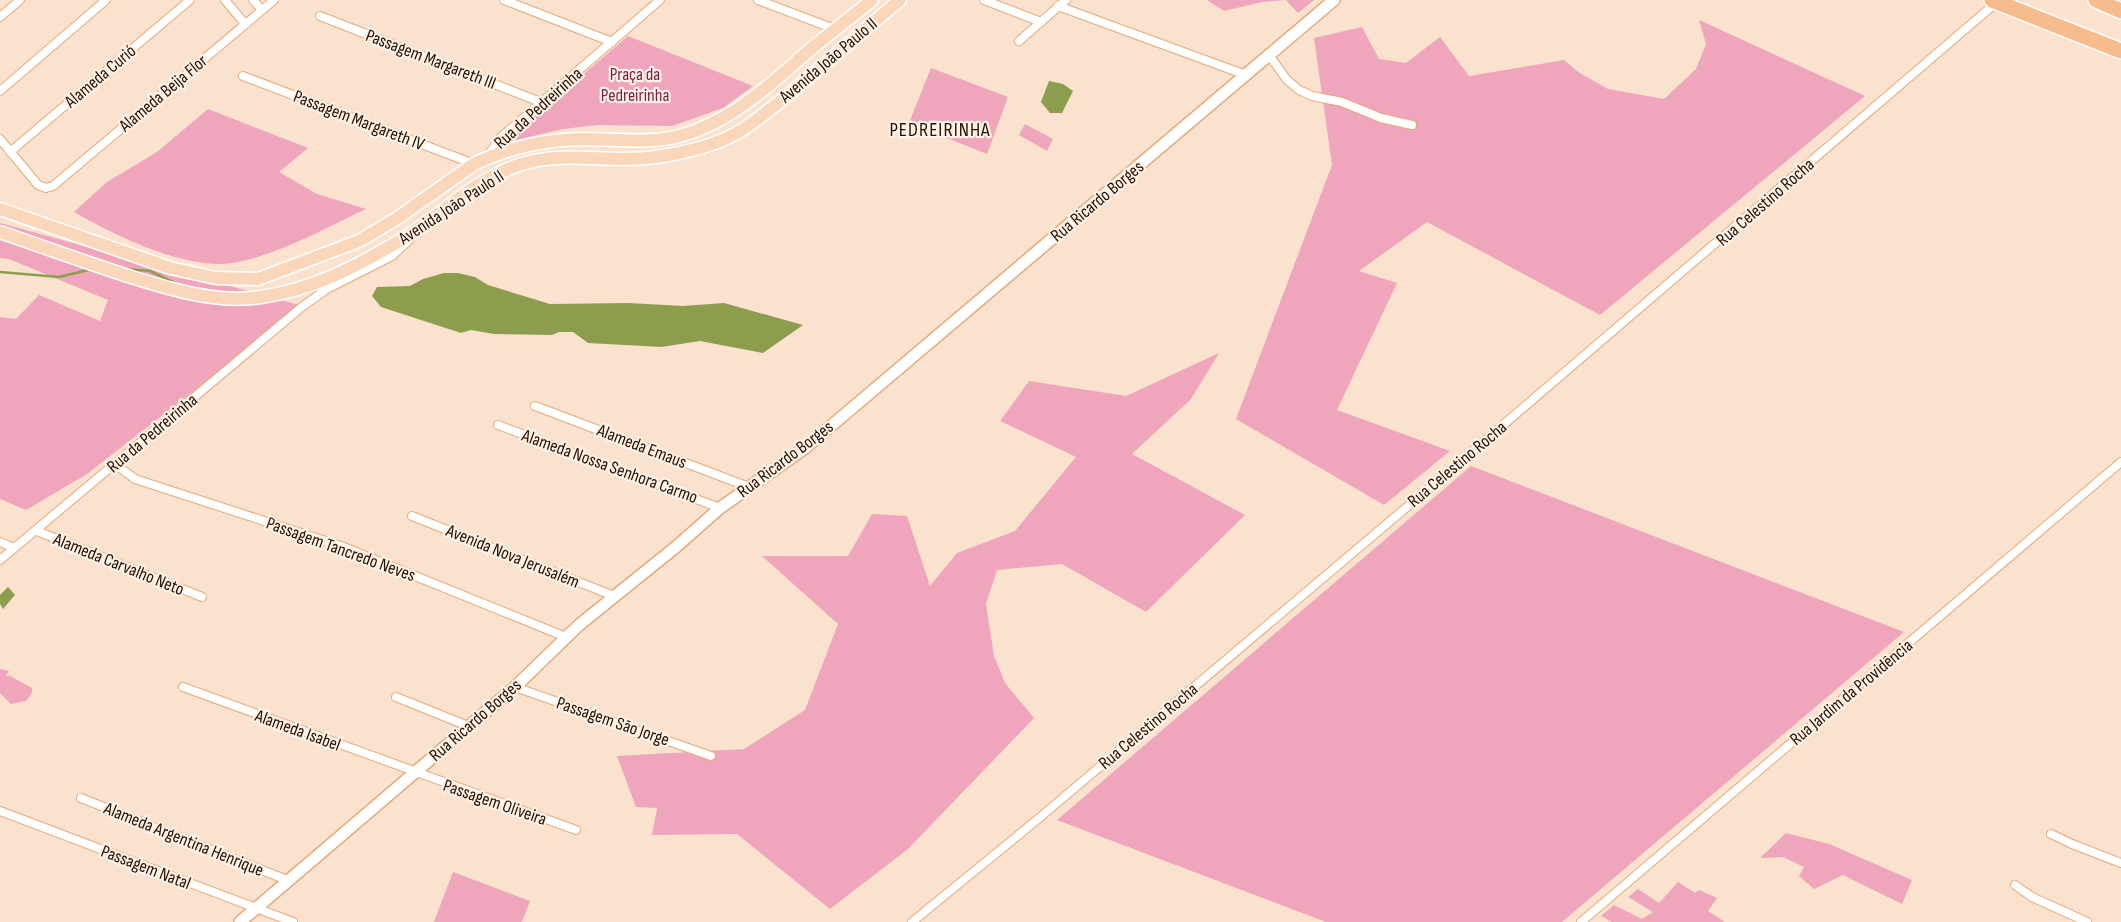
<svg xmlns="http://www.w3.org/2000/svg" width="2121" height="922" font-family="'Sofia Sans Condensed',sans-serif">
	<rect width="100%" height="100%" fill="#fbe2ce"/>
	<g fill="#efa5bb">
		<path d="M1207,0H1314L1298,13L1286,0L1262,2L1224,11Z"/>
		<path d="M1699,20L1865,96L1600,315L1427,222L1359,271L1397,283L1337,410L1450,451L1384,505L1236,419L1332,165L1314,38L1362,27L1379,59L1406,63L1440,37L1469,76L1564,60L1578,72L1608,89L1664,99L1696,69L1706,44Z"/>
		<path d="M628,36L753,86L723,108L672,126L598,125L563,129L516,140L510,137Z"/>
		<path d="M931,68L1008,97L987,154L909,123Z"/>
		<path d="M208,109L308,148L279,172L317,194L366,209C323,229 279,255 232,263C185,270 114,235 74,212L107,182L157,152Z"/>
		<path d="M1025,124L1053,139L1047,151L1019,135Z"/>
		<path d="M0,223L303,306L87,474L26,510L0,499V317L16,319L39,295L100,321L108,300L9,259L0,258Z"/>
		<path d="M1219,353L1191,399L1132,454L1245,515L1146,612L1062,564L997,570L986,604L994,656L1005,683L1034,718L908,849L830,909L737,834L652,835L657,808L636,807L617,756L744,749L805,710L838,624L762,556H848L872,514L907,516L930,586L957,553L1015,531L1076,457L1000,421L1029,381L1126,396Z"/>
		<path d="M1471,466L1904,632L1562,922H1326L1057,820Z"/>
		<path d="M0,669L9,671L6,676H10L32,688V693L26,701L11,704L0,693Z"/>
		<path d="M1786,833L1829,844L1912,880L1902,904L1843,875L1814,889L1799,876L1804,867L1783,857L1760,858Z"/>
		<path d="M453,872L530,901L522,922H434Z"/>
		<path d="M1678,882L1695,893L1699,890L1717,898L1708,911L1725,922H1612L1601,916L1614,905L1642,919L1653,912L1628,897L1638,889L1659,903Z"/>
	</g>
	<g fill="#8c9e4e">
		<path d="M1049,81L1063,84L1073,91L1062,113H1050L1041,102Z"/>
		<path d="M444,273H458L475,277L488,285L550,304L628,303L683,306L724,303L803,325L763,353L700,341L661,347L588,343L573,332H559L552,335L494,334L471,330L461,333L381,307L372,296L377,287L410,286L423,279Z"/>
		<path d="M8,587L15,595L3,609L0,604V595Z"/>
	</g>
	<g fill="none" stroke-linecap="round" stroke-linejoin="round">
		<g stroke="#8c9e4e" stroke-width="2.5">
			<path d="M125,269L150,271L179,285"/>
			<path d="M0,272L59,277L92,269"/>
		</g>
		<g stroke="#e6a977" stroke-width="10">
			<g id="street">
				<path d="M225,0L245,24"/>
				<path d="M253,0L262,10"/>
				<path d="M504,0L612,42"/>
				<path d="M758,0L837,30"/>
				<path d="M984,0L1041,22"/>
				<path d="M1058,6L1246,75"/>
				<path d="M320,16L543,103"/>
				<path d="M0,17L20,0"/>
				<path d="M1019,41L1066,0"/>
				<path d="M1269,55L1287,80L1299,90L1312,96L1342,102L1381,118L1412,125"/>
				<path d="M243,76L474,164"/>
				<path d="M0,91L106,0"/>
				<path d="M0,139L38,185L46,188L53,186L274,0"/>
				<path d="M10,152L190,0"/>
				<path d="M486,158L500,138L660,0"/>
				<path d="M535,406L749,487"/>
				<path d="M498,425L720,508"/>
				<path d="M115,464L135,479L341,546L566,637"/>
				<path d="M412,516L614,596"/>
				<path d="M37,531L202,597"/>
				<path d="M0,542L14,548"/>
				<path d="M0,560L303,306L327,289L392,256L410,239"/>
				<path d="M183,687L576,830"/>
				<path d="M515,687L711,756"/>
				<path d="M396,697L468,726"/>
				<path d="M81,798L287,880"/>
				<path d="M0,811L293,922"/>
				<path d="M2051,834L2072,844L2121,863"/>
				<path d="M2015,885L2032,897L2087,922"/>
				<path d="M912,922L1038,819L1440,479L1997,2"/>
				<path d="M1581,922L2121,462"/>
			</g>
		</g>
		<g stroke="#e6a977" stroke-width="14">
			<path id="secondary" d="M240,922L515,687L579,625L677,546L720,508L805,448L1334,0"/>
		</g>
		<g stroke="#fff" stroke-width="15">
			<g id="primary">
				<path d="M0,209L170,268L216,278L258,279L359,241L396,219L474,164C507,148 547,139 584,139C613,139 642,143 671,138C720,128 760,94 796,62C820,40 847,21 872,0"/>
				<path d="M0,232C43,247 85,262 128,276C170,289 216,304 261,297C311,290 356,267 399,241C440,217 475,178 522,164C566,150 611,164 656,157C684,153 712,147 737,133C757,121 775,105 793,91C829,61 864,30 900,0"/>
			</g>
		</g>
		<g stroke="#fff" stroke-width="18">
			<g id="highway">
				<path d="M1992,0L2121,51"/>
				<path d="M2096,0L2121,11"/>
			</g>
		</g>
		<use href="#street" stroke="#fff" stroke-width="8"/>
		<use href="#secondary" stroke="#fff" stroke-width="11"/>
		<use href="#primary" stroke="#fad7bb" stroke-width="12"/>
		<use href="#highway" stroke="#f6bc8d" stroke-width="15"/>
	</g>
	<g text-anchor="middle" stroke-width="4.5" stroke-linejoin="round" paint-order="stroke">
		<g font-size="18" fill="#250f00" stroke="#fff2e7">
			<text transform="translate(431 59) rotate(21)" y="6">Passagem Margareth III</text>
			<text transform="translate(828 60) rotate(-40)" y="6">Avenida João Paulo II</text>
			<text transform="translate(100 76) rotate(-40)" y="6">Alameda Curió</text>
			<text transform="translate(163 93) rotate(-40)" y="6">Alameda Beija Flor</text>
			<text transform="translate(538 108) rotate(-42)" y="6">Rua da Pedreirinha</text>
			<text transform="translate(359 120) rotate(21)" y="6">Passagem Margareth IV</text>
			<text transform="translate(1097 201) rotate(-40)" y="6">Rua Ricardo Borges</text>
			<text transform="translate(1765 202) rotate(-41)" y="6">Rua Celestino Rocha</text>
			<text transform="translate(451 207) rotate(-33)" y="6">Avenida João Paulo II</text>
			<text transform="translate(152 433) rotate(-40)" y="6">Rua da Pedreirinha</text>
			<text transform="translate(642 446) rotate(21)" y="6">Alameda Emaus</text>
			<text transform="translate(785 459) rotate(-37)" y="6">Rua Ricardo Borges</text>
			<text transform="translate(1457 464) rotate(-40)" y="6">Rua Celestino Rocha</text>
			<text transform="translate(610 466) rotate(20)" y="6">Alameda Nossa Senhora Carmo</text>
			<text transform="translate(341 549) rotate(20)" y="6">Passagem Tancredo Neves</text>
			<text transform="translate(513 556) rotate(22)" y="6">Avenida Nova Jerusalém</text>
			<text transform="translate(119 564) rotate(22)" y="6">Alameda Carvalho Neto</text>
			<text transform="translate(1851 692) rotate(-40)" y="6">Rua Jardim da Providência</text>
			<text transform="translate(475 720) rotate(-41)" y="6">Rua Ricardo Borges</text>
			<text transform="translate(613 721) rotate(19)" y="6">Passagem São Jorge</text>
			<text transform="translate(1148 726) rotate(-40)" y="6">Rua Celestino Rocha</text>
			<text transform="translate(298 730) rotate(20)" y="6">Alameda Isabel</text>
			<text transform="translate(495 802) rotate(19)" y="6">Passagem Oliveira</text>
			<text transform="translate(184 839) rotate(22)" y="6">Alameda Argentina Henrique</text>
			<text transform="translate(146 867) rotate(21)" y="6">Passagem Natal</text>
		</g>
		<g font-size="18" fill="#7e1b45" stroke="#fff2e7">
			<text x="635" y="80">Praça da<tspan x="635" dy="21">Pedreirinha</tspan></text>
		</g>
		<g font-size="20" letter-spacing="1" fill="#250f00" stroke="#fff2e7">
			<text x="940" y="136">PEDREIRINHA</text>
		</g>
	</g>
</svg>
